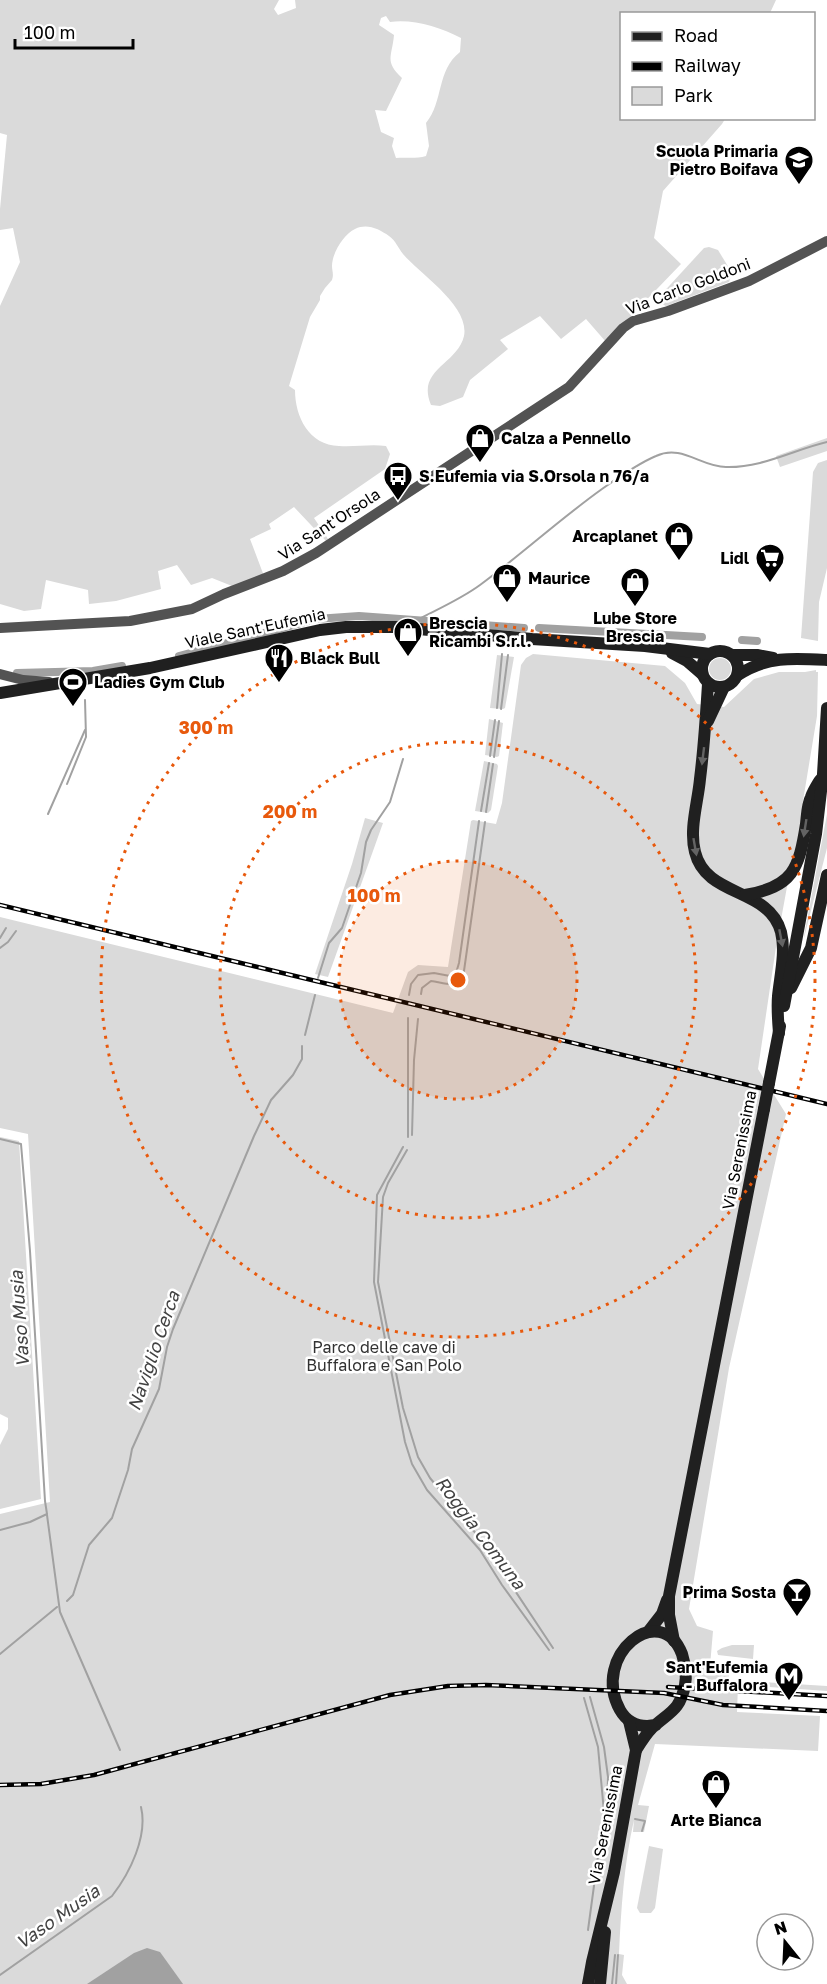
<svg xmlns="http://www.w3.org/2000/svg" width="827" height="1984" font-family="'Golos Text',sans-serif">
	<rect width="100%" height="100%" fill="#fff"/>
	<g fill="#dadada" fill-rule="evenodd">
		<path d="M0,0H279L274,9L278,15L296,8L295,0H776L770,13L622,14V118L725,119L722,124L663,191L654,238L681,264L606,342L586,319L561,339L540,316L500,340L508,349L470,380L463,397L440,406L431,405C416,369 457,365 464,336C470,306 420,274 403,254C398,248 396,241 389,236C379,229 367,223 355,229C344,234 332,253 332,266C332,271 334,274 332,280L325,288L320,296V300L310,317L289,386L295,390C295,417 309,445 339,446C356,447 370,444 386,446L390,454L385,469L314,518L328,539L326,541L294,507L269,524L271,529L250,539L264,576L232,586L212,578L191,585L177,565L158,571L161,589L116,601L89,604L88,590L46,580L41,609L24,611L0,604V306L20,262L13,228L0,230V209L7,135L0,133ZM386,16L390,22C414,19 439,27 461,38L460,52C436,71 444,101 426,123L429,146L426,156C416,159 406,157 396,158L392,146L394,138L381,132L375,110L386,111L402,78C384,61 392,57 394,35L379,25L381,18Z"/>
		<path d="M709,247L718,250L732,273L729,282L666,306L660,303L659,297L704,248Z"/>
		<path d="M827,438V451L780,467L776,456Z"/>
		<path d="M827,460V568L819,602L818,641L801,638L813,472L818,463Z"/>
		<path d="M533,654L665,666L685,683L697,704L724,707L754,679L779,672H805L816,670V672H818L817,716L802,807L800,835L791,865L776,947L758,1069L786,1114L729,1368L689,1609L697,1626L713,1631L710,1666L729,1669V1680L827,1686V1691L738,1685L737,1712L820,1716L818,1751L655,1744L638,1805L649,1806L644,1832H633L634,1820C624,1863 621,1910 619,1954L624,1955L622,1975L627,1984H0V1514L50,1502L28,1134L0,1128V917L393,1013L408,972L418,965L448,967L471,821L473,820L496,824L502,803L521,665L526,658Z"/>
		<path d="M497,655L514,657L505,708L503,709L490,708Z"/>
		<circle cx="720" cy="669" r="11"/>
		<path d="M489,719L503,723L499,756L497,757L485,755Z"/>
		<path d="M484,761L497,764L498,766L491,810L488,813L475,811Z"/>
		<path d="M827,814V848L804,938V936Z"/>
		<path d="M365,818L383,823L328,977L315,974L352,864Z"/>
		<path d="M0,1137L19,1141L41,1499L0,1509V1445L8,1429V1418L0,1414Z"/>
		<path d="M732,1645H754L753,1659L718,1655L717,1651L722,1648Z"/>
		<path d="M649,1846L663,1849L655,1908L651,1913H640L637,1908Z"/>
	</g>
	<path fill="#a1a1a1" d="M147,1948L160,1952L183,1984H87L134,1953Z"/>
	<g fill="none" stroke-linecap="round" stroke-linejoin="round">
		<g stroke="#a1a1a1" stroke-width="2">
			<path d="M417,620C438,609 461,599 480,585C522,554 560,519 602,489C619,477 637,464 656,456C682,444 701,467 726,467C762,468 793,450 827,442"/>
			<path d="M497,708L502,654"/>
			<path d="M501,709L508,655"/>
			<path d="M490,756L495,720"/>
			<path d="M494,757L499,721"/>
			<path d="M67,784L86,737L85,700"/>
			<path d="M481,811L489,763"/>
			<path d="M486,812L493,764"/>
			<path d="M48,814L85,730"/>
			<path d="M0,938L6,928"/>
			<path d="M0,948L8,942L16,931"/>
			<path d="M318,978L329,943L342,928L361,873L366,842L371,830L390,802L403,759"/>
			<path d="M421,994L422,988L431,981C442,982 456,989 463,978L485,822"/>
			<path d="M409,995L411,984L418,975L434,973L450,976L456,973L459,963L479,821"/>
			<path d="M305,1035L315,995"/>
			<path d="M412,1135L414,1060L418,1019"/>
			<path d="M408,1137V1018"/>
			<path d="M0,1139L21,1144L30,1251L45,1501L47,1514L30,1522L0,1530"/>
			<path d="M403,1147L377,1195L374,1282L405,1442L412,1464L427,1490L480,1550L502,1585L549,1650"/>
			<path d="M407,1150L388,1183L383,1197L378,1282L403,1408L418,1457L430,1478L482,1541L553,1648"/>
			<path d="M47,1515L60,1612L120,1750"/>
			<path d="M67,1601L73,1595L89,1545L112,1518L128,1470L132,1449L159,1389L167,1347L173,1329L254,1136L271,1100L293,1075L302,1059V1046"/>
			<path d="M0,1654L57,1607"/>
			<path d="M590,1697L604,1747L608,1777L607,1811"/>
			<path d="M584,1698L598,1747L604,1812L588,1930"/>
			<path d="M635,1819L645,1821L642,1831"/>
			<path d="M0,1975L112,1896C130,1873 148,1836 141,1807"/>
			<path d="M612,1984L615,1955"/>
			<path d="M616,1984L618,1955"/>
		</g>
		<g stroke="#a1a1a1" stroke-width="8">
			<path d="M539,628L702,637"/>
			<path d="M742,640L757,641"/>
			<path d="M179,656L316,619L359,616L524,628"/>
			<path d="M17,673L93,671L122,666"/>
		</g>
		<g stroke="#535353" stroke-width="10">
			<path d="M0,628L130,621L192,609L224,594L283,571L316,553L569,387L623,328L633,321L668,311L749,281L827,241"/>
			<path d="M0,674L23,680L49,682"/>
		</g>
		<g stroke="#202020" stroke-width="12">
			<circle cx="720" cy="669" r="18"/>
			<path d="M672,653L687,661L702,674"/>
			<path d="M733,655H757L773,658"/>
			<path d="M738,675C767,656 793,658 827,660"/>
			<path d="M708,684C706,716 704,747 700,779C698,802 689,829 695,852C706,898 769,887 781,932C786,952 780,976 778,996C777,1008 778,1021 779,1033"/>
			<path d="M0,693L150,668L320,630L346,627H395L532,639L645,646L710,654"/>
			<path d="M708,721L724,687"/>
			<path d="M745,895C793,887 799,869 806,824C807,816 807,805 811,797C813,791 817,785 820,780"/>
			<path d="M791,988L811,948L827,875"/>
			<path d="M784,1006L816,834L823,774L827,708"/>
			<path d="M769,1083L780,1026"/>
			<path d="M648,1632L662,1614L667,1600"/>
			<path d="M674,1641L669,1615V1596L764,1109"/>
			<path d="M636,1750C641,1742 646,1734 652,1728C669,1712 680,1711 685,1685C687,1675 685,1664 682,1654C661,1599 590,1655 620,1710C628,1724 641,1728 656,1725"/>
			<path d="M588,1984L592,1962L614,1872L636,1750L629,1721"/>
			<path d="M600,1984L605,1932"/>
		</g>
		<g stroke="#000" stroke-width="4.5">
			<g id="rail">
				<path d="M0,905L827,1104"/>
				<path d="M668,1687L827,1696"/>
				<path d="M0,1785L41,1784L94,1775L390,1695L448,1686L486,1685L664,1693L723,1705L827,1711"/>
			</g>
		</g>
		<use href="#rail" stroke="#fff" stroke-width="2" stroke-dasharray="7" stroke-linecap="butt"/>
		<path stroke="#202020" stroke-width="12" d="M764,1109L769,1083"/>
	</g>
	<defs><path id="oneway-solid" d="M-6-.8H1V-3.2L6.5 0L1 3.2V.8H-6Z" transform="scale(1.5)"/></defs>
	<g fill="#636363">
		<use href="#oneway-solid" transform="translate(703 756) rotate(97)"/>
		<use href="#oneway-solid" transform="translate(805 828) rotate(99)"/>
		<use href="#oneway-solid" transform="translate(695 847) rotate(80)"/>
		<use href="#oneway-solid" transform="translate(781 938) rotate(79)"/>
	</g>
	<circle cx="458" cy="980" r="119" fill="#e8590c" fill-opacity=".12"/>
	<g fill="none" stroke="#e8590c" stroke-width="3" stroke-dasharray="3 6">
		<circle cx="458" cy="980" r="119"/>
		<circle cx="458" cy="980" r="238"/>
		<circle cx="458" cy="980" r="357"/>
	</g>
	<defs>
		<g id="school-pin" transform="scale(1.5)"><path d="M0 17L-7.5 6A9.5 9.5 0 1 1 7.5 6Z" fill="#000" stroke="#fff"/><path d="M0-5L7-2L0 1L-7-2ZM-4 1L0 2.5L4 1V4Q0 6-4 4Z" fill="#fff"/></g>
		<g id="shop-pin" transform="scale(1.5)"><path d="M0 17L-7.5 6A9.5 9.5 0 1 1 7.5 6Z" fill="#000" stroke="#fff"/><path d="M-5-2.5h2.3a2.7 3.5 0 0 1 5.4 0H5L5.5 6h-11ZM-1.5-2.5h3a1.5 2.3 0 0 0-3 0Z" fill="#fff"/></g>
		<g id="bus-pin" transform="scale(1.5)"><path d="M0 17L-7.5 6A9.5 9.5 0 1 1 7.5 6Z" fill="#000" stroke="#fff"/><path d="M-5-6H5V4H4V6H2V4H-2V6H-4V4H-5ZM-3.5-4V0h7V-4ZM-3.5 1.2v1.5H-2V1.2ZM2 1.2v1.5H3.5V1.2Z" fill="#fff"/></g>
		<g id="supermarket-pin" transform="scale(1.5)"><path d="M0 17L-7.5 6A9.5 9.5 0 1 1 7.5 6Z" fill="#000" stroke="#fff"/><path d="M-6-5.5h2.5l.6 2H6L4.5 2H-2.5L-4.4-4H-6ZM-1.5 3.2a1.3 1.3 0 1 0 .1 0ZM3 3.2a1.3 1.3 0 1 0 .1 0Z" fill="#fff"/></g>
		<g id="restaurant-pin" transform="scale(1.5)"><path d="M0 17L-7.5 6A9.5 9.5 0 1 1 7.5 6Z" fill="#000" stroke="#fff"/><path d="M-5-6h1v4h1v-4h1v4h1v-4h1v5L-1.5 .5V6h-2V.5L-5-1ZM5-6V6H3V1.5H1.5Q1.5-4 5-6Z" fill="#fff"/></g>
		<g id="stadium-pin" transform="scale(1.5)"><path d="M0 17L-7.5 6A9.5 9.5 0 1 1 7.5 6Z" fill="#000" stroke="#fff"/><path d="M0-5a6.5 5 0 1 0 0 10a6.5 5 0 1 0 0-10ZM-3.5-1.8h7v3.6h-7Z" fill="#fff"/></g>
		<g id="bar-pin" transform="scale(1.5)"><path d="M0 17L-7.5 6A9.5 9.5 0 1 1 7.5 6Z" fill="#000" stroke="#fff"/><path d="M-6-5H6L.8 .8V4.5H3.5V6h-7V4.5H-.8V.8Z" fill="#fff"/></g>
		<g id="metro-pin" transform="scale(1.5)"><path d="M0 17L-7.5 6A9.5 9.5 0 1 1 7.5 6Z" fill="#000" stroke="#fff"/><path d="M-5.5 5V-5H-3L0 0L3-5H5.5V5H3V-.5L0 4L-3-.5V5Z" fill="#fff"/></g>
	</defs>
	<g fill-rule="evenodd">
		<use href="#school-pin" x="799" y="160"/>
		<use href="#shop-pin" x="480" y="438"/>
		<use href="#bus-pin" x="398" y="476"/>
		<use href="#shop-pin" x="679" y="536"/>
		<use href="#supermarket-pin" x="770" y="558"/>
		<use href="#shop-pin" x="507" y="578"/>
		<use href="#shop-pin" x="635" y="582"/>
		<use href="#shop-pin" x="408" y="632"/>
		<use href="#restaurant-pin" x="279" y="658"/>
		<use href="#stadium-pin" x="73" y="682"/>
		<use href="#bar-pin" x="797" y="1592"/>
		<use href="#metro-pin" x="789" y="1676"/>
		<use href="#shop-pin" x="716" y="1784"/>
	</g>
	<g text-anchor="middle" stroke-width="5" stroke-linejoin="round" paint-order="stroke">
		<g font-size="16" font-weight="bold" fill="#000" stroke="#fff" text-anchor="start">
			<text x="778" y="157" text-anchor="end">Scuola Primaria<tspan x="778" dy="18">Pietro Boifava</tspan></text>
			<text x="501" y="444">Calza a Pennello</text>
			<text x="419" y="482">S.Eufemia via S.Orsola n 76/a</text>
			<text x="658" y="542" text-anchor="end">Arcaplanet</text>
			<text x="749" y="564" text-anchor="end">Lidl</text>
			<text x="528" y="584">Maurice</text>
			<text x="635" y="624" text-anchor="middle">Lube Store<tspan x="635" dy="18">Brescia</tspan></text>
			<text x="429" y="629">Brescia<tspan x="429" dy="18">Ricambi S.r.l.</tspan></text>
			<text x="300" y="664">Black Bull</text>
			<text x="94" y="688">Ladies Gym Club</text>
			<text x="776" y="1598" text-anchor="end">Prima Sosta</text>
			<text x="768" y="1673" text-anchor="end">Sant'Eufemia<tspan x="768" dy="18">- Buffalora</tspan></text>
			<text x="716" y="1826" text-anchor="middle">Arte Bianca</text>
		</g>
		<g font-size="16" fill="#000" stroke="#fff">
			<text transform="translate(688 286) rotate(-21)" y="6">Via Carlo Goldoni</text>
			<text transform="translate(329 524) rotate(-33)" y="6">Via Sant'Orsola</text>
			<text transform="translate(255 628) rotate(-12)" y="6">Viale Sant'Eufemia</text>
			<text transform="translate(739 1150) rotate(-79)" y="6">Via Serenissima</text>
			<text transform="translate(605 1825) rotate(-79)" y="6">Via Serenissima</text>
		</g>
		<g font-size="16" fill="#313131" stroke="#fff">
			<text x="384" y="1353">Parco delle cave di<tspan x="384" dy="18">Buffalora e San Polo</tspan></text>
		</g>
		<g font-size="18" font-style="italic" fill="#424242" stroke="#fff">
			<text transform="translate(20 1319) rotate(-94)" y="6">Vaso Musia</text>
			<text transform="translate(154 1351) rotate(-71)" y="6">Naviglio Cerca</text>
			<text transform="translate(480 1533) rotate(53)" y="6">Roggia Comuna</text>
			<text transform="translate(58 1917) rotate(-35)" y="6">Vaso Musia</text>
		</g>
	</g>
	<circle cx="458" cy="980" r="9" fill="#e8590c" stroke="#fff" stroke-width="3"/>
	<g font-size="18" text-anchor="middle" font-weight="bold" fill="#e8590c" stroke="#fff" stroke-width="5" stroke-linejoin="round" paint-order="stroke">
		<text x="206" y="734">300 m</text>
		<text x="290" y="818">200 m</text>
		<text x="374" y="902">100 m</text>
	</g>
	<rect x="620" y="12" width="195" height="108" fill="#ffffff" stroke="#999999" stroke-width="1.5"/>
	<rect x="632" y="32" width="30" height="9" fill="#202020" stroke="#999999" stroke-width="1.5"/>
	<text x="674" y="42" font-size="18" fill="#000000">Road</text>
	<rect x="632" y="62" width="30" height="9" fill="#000000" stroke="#999999" stroke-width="1.5"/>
	<text x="674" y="72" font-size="18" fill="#000000">Railway</text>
	<rect x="632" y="87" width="30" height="18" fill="#dadada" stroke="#999999" stroke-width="1.5"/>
	<text x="674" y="102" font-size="18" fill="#000000">Park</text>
	<g transform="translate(785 1942) rotate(342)"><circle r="28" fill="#ffffff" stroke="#999999" stroke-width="1.5"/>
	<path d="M0-4.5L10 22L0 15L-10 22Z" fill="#000000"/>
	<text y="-9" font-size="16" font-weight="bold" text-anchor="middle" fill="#000000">N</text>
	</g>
	<path d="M15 39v9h118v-9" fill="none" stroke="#000000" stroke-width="3"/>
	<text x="24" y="39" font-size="18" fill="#000000" stroke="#ffffff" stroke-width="4.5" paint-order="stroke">100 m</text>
</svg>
